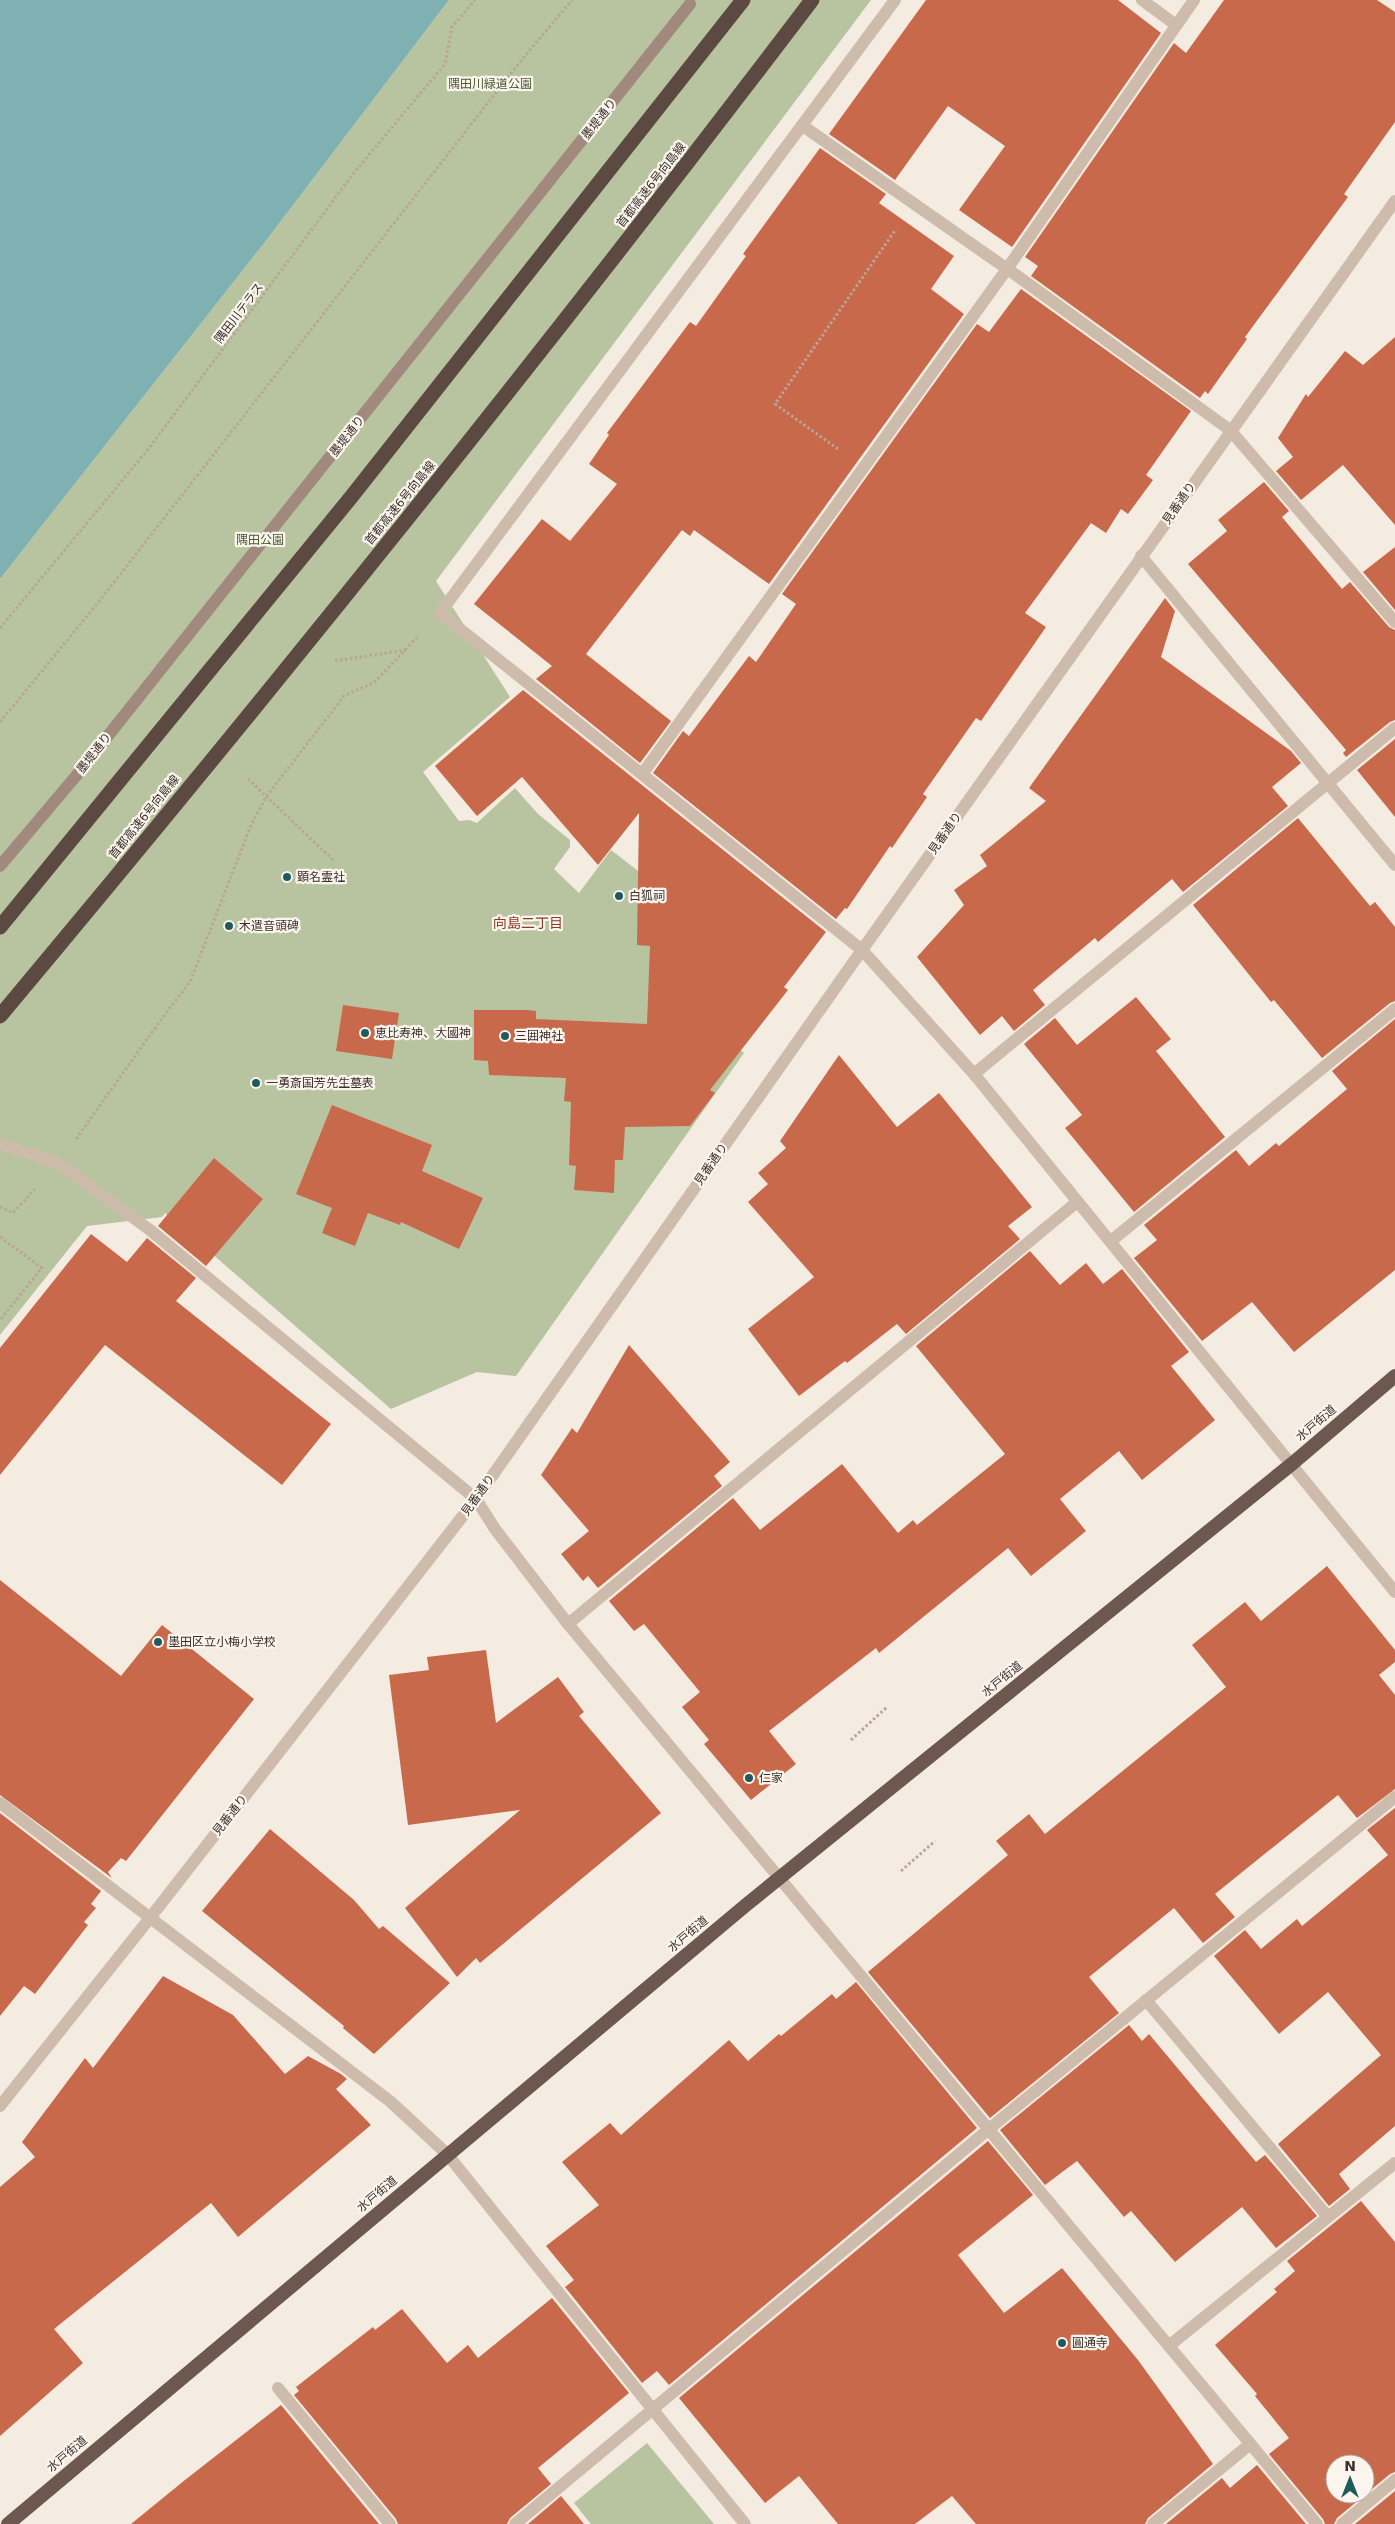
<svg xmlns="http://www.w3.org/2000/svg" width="1395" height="2524" font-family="'DejaVu Sans','Noto Sans JP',sans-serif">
	<rect width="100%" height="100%" fill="#f4ebe1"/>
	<g fill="#b8c4a0">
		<path d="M449,0H871L436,581L510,697L423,772L459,821L469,820L477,823L515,788L538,814L570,840V847L554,869L579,893L611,850L699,918L727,1038L744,1053L516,1376L477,1372L391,1409L165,1213L162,1217L87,1226L0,1335V579L265,242Z"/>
		<path d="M647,2443L714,2524H591L574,2503Z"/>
	</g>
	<path fill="#7fb0b2" d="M0,0H449L265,242L0,579Z"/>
	<g fill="#c8694b" fill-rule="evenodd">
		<path d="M926,0H1118L1161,33L1012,247L959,210L1005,146L948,106L895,180L829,134Z"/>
		<path d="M1224,0H1377L1395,12V122L1344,194L1348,197L1245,337L1247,339L1208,394L1205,391L1200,398L1031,276L1038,266L1025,257L1174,43L1186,53Z"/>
		<path d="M820,148L886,194L879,203L954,256L931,289L964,314L769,584L694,530L690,536L682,530L586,654L671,721L640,763L536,679L552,666L474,604L542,519L570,541L617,484L589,464L609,435L607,433L690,322L696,326L746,256L743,254Z"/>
		<path d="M1021,289L1191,411L1146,475L1153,480L1128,514L1121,509L1106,533L1091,523L1025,613L1046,627L981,721L976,718L923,794L927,797L892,848L890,846L847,909L845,908L836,919L653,773L683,731L689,736L749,656L756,662L796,604L782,594L977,324L989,332Z"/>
		<path d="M1395,337V525L1343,465L1301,500L1276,471L1293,457L1278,438L1306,394L1308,397L1345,351L1363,365Z"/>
		<path d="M1264,482L1289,511L1282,517L1342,589L1350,582L1389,627L1395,630V720L1390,722L1346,757L1343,753L1346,750L1188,564L1227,531L1218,520Z"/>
		<path d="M1395,547V610L1363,572Z"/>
		<path d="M1165,598L1175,611L1161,657L1291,751L1301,763L1272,787L1288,806L1183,892L1172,879L1098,942L1095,938L1033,990L1045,1005L1014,1031L1002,1016L980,1035L917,957L964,905L954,890L987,866L980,855L1046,801L1029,788Z"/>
		<path d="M523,690L826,932L784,987L788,990L710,1090L715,1093L690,1126L625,1127L623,1160H615L614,1193L574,1190L576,1166L569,1165L571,1102L564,1101L566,1078L489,1075L488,1061L474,1060V1010H527L536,1011V1019L647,1024L650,946L637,945L639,813L598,865L522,777L477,816L435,766Z"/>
		<path d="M1395,739V817L1357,770Z"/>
		<path d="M1298,818L1370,906L1375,902L1395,927V1001L1390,1003L1322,1058L1274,1000L1271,1002L1193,905Z"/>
		<path d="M1136,997L1171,1039L1156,1051L1225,1137L1134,1212L1065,1128L1082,1115L1024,1044L1055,1018L1077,1045Z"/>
		<path d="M343,1005L399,1013L392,1059L336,1051Z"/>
		<path d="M1395,1019V1270L1294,1352L1252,1302L1202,1341L1134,1258L1157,1240L1144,1225L1236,1150L1249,1166L1276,1143L1279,1146L1347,1089L1332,1071Z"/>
		<path d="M839,1055L897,1127L939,1093L1032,1207L1008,1226L1020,1239L906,1334L897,1324L847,1363L845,1361L799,1396L748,1329L814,1277L748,1202L768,1184L758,1173L786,1148L780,1141Z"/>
		<path d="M332,1105L432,1145L422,1171L483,1198L459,1249L401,1222L400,1225L368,1213L355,1246L322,1233L332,1208L296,1194Z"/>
		<path d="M214,1158L263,1199L206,1266L158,1226Z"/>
		<path d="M91,1234L127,1262L147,1238L196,1278L176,1301L331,1424L282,1485L105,1345L0,1475V1348Z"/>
		<path d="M1030,1251L1060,1285L1086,1263L1103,1284L1122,1269L1189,1352L1171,1366L1215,1420L1142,1480L1119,1451L1060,1499L1086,1531L1031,1576L1008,1548L879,1653L876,1648L769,1731L796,1764L751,1800L704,1744L709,1740L682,1707L700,1692L644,1624L634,1631L609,1601L733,1498L760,1530L842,1464L898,1533L913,1520L917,1525L1005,1454L916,1346Z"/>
		<path d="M629,1345L730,1462L714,1476L722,1486L598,1588L588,1576L583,1581L561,1554L589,1531L541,1475L572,1428L577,1433Z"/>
		<path d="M1327,1566L1395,1650V1662L1379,1675L1395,1695V1789L1357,1818L1338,1795L1215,1894L1235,1917L1203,1943L1174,1908L1126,1947L1089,1977L1119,2013L990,2118L868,1972L1008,1855L996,1841L1029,1814L1045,1834L1226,1687L1192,1645L1245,1602L1261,1621Z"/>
		<path d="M0,1580L121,1676L162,1625L254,1699L126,1861L121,1858L108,1872L112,1878L0,1795Z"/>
		<path d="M486,1650L496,1723L558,1677L584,1712L579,1716L661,1813L480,1963L476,1958L457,1977L405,1908L520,1810L408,1825L389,1675L429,1670L427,1657Z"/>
		<path d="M1395,1808V2126L1339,2174L1350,2189L1329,2206L1278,2144L1381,2055L1328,1992L1279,2034L1214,1956L1245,1930L1261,1949L1297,1919L1302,1926L1388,1855L1367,1830Z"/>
		<path d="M0,1813L101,1891L91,1904L96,1908L84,1922L88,1925L35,1994L24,1986L0,2016Z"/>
		<path d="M270,1829L354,1900L379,1929L383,1926L450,1983L374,2054L343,2028L344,2026L202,1911Z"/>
		<path d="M163,1976L233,2015L285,2074L308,2056L341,2074L347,2079L336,2089L371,2125L238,2237L211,2203L54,2329L83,2363L0,2436V2187L35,2157L22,2142L85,2058L93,2068Z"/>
		<path d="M856,1982L977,2128L669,2385L657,2371L642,2383L565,2287L574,2280L546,2246L599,2205L562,2162L610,2123L621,2135L729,2040L748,2061L779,2034L781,2036L832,1994L836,1999Z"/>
		<path d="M1129,2025L1142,2041L1149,2034L1256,2162L1265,2155L1317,2216L1276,2248L1242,2207L1175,2262L1131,2211L1124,2217L1077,2161L1045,2185L1000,2130Z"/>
		<path d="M988,2141L1033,2195L958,2255L1004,2313L1062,2268L1138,2360L1213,2464L1148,2518L1145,2524H976L952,2496L915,2524H838L799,2476L765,2503L679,2398Z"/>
		<path d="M1361,2201L1395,2242V2472L1390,2474L1337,2518L1334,2524H1325L1323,2519L1269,2454L1289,2438L1255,2396L1257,2394L1215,2345L1277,2292L1274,2289L1295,2271L1287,2261ZM1335,2464H1365V2494H1335Z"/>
		<path d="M552,2298L629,2393L538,2468L551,2484L510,2518L507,2524H398L396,2519L294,2395L299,2391L296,2387L373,2327L375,2330L402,2309L447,2363L468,2345L478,2358Z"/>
		<path d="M281,2405L379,2524H131L185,2480Z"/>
		<path d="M1257,2465L1306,2524H1166L1222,2478L1230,2488Z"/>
		<path d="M1395,2491V2524H1355Z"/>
		<path d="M561,2496L584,2524H528Z"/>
	</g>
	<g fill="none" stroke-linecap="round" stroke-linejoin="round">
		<g stroke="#b9a596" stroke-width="3" stroke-dasharray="2.5 2.5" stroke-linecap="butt">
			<path d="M838,449L775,404L896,229"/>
			<path d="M0,628L149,448L353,174L445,64L452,27L475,0"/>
			<path d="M335,661L406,650"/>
			<path d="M0,722L101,599L519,63L572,0"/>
			<path d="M248,779L333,860"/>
			<path d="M76,1139L160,1021L190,982L251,825L266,797L344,696L375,682L419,635"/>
			<path d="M0,1207L13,1213L35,1189"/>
			<path d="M0,1237L42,1268L0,1320"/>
			<path d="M851,1740L887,1707"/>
			<path d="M901,1871L935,1841"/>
		</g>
		<g stroke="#cdbbac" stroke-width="12">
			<path d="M1142,0L1176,25"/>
			<path d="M278,2388L390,2524"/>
		</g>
		<g stroke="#cdbbac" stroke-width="12">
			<path d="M895,0L440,613L862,950L974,1074L1395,1592"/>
			<path d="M803,126L1023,280L1230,430L1395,622"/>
			<path d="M1141,556L1395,865"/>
			<path d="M643,773L1007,269L1194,0"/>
			<path d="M974,1074L1395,728"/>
			<path d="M0,1144L58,1163L150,1230L476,1499L495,1529L568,1624L1317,2524"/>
			<path d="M1111,1241L1395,1009"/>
			<path d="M568,1624L1077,1202"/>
			<path d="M0,1803L391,2102L447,2154L745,2524"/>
			<path d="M1146,2000L1328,2217"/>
			<path d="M1170,2345L1395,2163"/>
			<path d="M515,2524L989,2129L1395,1797"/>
			<path d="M1153,2524L1249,2445"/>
			<path d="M1342,2524L1395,2480"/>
		</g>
		<path stroke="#cdbbac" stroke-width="12" d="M0,2106L150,1918L476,1499L862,950L1395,201"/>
		<path stroke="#a18a7d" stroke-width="12" d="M0,866L76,776L690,4"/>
		<path stroke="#6c584f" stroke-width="14" d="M8,2524L746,1905L1293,1463L1395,1376"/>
		<g stroke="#5c4a42" stroke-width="15">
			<path d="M0,927L352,496L743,0"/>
			<path d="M0,1016C278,684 550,345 812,0"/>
		</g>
	</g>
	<g fill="#1f5a5e" stroke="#fbf5ee" stroke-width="2">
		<circle cx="287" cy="877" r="5"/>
		<circle cx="619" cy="896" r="5"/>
		<circle cx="229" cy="926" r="5"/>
		<circle cx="365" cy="1033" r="5"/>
		<circle cx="505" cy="1036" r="5"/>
		<circle cx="256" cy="1083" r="5"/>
		<circle cx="158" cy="1642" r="5"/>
		<circle cx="749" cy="1778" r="5"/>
		<circle cx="1062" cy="2343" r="5"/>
	</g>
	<g text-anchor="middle" stroke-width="4.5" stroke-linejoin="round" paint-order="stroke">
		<g font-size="12" fill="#4a5a2e" stroke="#fbf5ee">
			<text x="490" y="88">隅田川緑道公園</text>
			<text x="260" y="544">隅田公園</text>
		</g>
		<g font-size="12" fill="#3b302b" stroke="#fbf5ee">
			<text transform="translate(599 119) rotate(-52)" y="4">墨堤通り</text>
			<text transform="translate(651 185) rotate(-52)" y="4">首都高速6号向島線</text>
			<text transform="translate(239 313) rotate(-53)" y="4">隅田川テラス</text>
			<text transform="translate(347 436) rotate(-52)" y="4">墨堤通り</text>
			<text transform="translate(400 503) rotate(-51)" y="4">首都高速6号向島線</text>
			<text transform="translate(1179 503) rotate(-55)" y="4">見番通り</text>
			<text transform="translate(94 753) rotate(-52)" y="4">墨堤通り</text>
			<text transform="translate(144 817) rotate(-51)" y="4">首都高速6号向島線</text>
			<text transform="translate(945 833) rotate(-55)" y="4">見番通り</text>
			<text transform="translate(711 1164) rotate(-55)" y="4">見番通り</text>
			<text transform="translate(1316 1423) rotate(-40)" y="4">水戸街道</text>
			<text transform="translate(478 1495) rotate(-54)" y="4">見番通り</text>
			<text transform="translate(1002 1679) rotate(-39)" y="4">水戸街道</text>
			<text transform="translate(230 1815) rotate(-52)" y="4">見番通り</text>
			<text transform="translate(688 1934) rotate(-40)" y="4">水戸街道</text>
			<text transform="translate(377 2194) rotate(-40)" y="4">水戸街道</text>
			<text transform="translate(67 2454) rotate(-40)" y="4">水戸街道</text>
		</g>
		<g font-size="12" fill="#3b302b" stroke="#fbf5ee" text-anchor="start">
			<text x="297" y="881">顕名霊社</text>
			<text x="629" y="900">白狐祠</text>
			<text x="239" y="930">木遣音頭碑</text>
			<text x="375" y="1037">恵比寿神、大國神</text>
			<text x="515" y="1040">三囲神社</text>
			<text x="266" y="1087">一勇斎国芳先生墓表</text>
			<text x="168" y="1646">墨田区立小梅小学校</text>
			<text x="759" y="1782">仁家</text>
			<text x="1072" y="2347">圓通寺</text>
		</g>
		<g font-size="14" fill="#8c3b22" stroke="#fbf5ee">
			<text x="528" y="928">向島二丁目</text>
		</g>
	</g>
	<g transform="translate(1350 2479)"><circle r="24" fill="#fbf5ee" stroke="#aea6a0"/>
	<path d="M0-4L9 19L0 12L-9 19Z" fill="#1f5a5e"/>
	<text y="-8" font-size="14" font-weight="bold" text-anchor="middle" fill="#3b302b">N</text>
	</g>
</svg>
